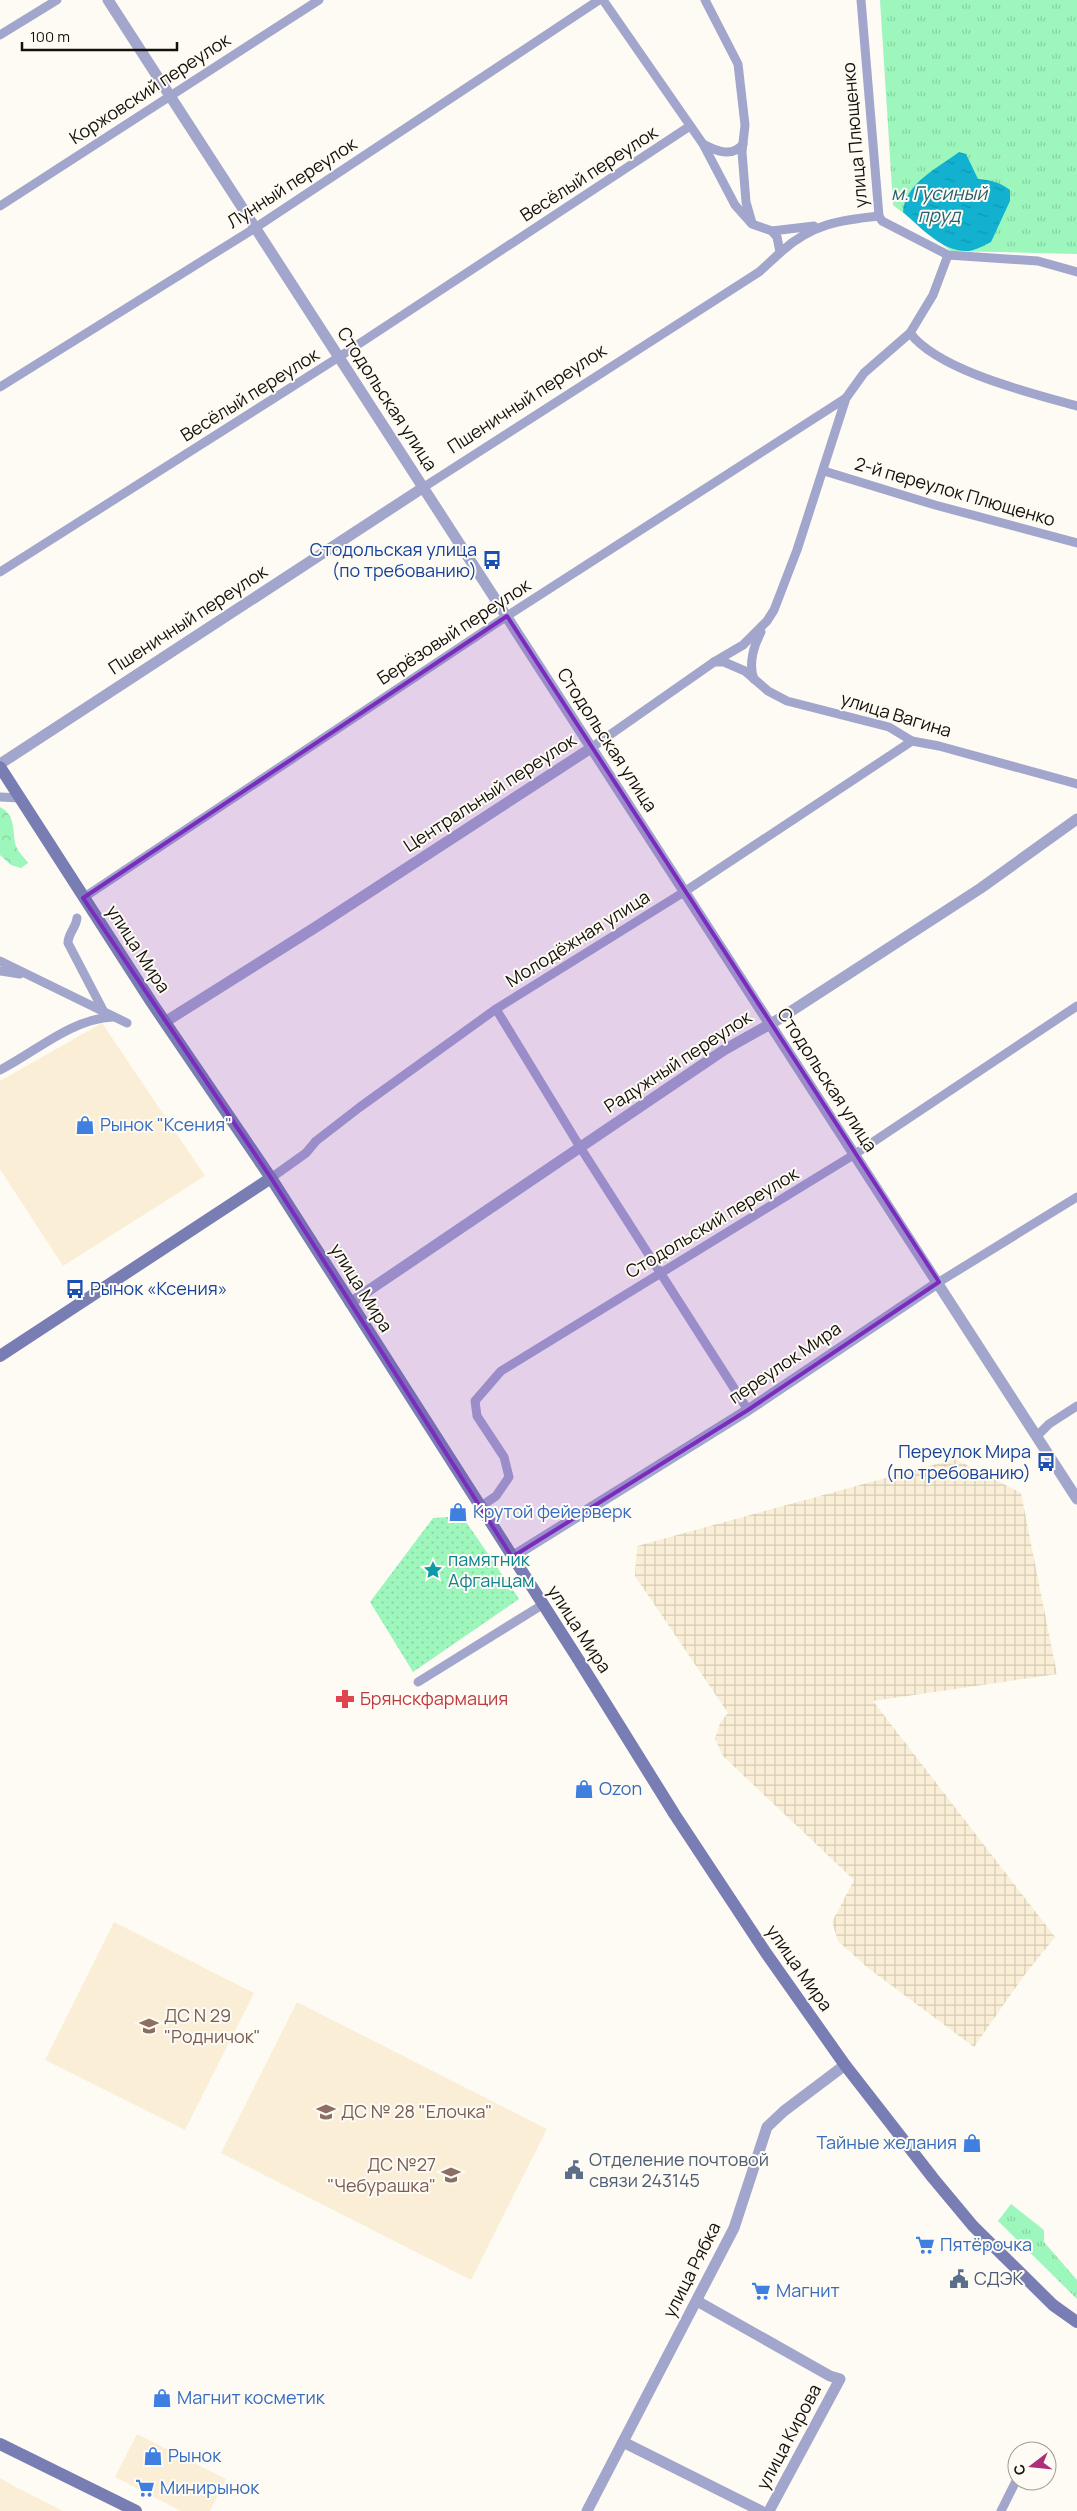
<svg xmlns="http://www.w3.org/2000/svg" width="1077" height="2511" font-family="Manrope,sans-serif">
	<defs>
		<pattern id="industrial-grid" width="8" height="8" patternUnits="userSpaceOnUse" patternTransform="scale(1.25)"><rect width="8" height="8" fill="#faefd6"/><path d="M0 4h8M4 0v8" fill="none" stroke="#d5ccb6"/></pattern>
		<pattern id="grass-tufts" width="24" height="20" patternUnits="userSpaceOnUse" patternTransform="scale(1.25)"><rect width="24" height="20" fill="#9df6bc"/><path d="M3 7l-1-3M5 7V3M7 7l1-3M15 17l-1-3M17 17v-4M19 17l1-3" fill="none" stroke="#86d2a0"/></pattern>
		<pattern id="forest-crowns" width="20" height="18" patternUnits="userSpaceOnUse" patternTransform="scale(1.25)"><rect width="20" height="18" fill="#9df6bc"/><path d="M2 6a3 3 0 1 1 6 0M12 15a3 3 0 1 1 6 0" fill="none" stroke="#86d2a0"/></pattern>
		<pattern id="park-dots" width="8" height="8" patternUnits="userSpaceOnUse" patternTransform="scale(1.25)"><rect width="8" height="8" fill="#9df6bc"/><path d="M2 2h.1M6 6h.1" fill="none" stroke="#86d2a0" stroke-width="1.8" stroke-linecap="round"/></pattern>
		<pattern id="water-ripples" width="26" height="14" patternUnits="userSpaceOnUse" patternTransform="scale(1.25)"><rect width="26" height="14" fill="#11b1cf"/><path d="M2 4q2-2 4 0t4 0M15 11q2-2 4 0t4 0" fill="none" stroke="#0f97b0"/></pattern>
	</defs>
	<rect width="100%" height="100%" fill="#fefbf4"/>
	<g fill="#faefd6">
		<path d="M102,1023L205,1176L63,1266L0,1169V1081Z"/>
		<path d="M114,1922L254,1993L185,2130L45,2060Z"/>
		<path d="M297,2002L547,2129L471,2280L221,2153Z"/>
		<path d="M137,2434L226,2479L210,2511H181L115,2477Z"/>
		<path d="M0,2478L16,2487L63,2511H0Z"/>
	</g>
	<path fill="url(#industrial-grid)" d="M955,1459L1021,1493L1057,1674L873,1701L1055,1937L1023,1977L974,2047L868,1968L838,1941L832,1922L854,1880L723,1756L715,1739L720,1723L728,1713L635,1576L637,1546Z"/>
	<g fill="url(#grass-tufts)">
		<path d="M880,0H1077V254L951,251L893,205Z"/>
		<path d="M1011,2204L1044,2230V2242L1077,2280V2299L998,2221Z"/>
	</g>
	<path fill="url(#forest-crowns)" d="M0,807C17,815 12,835 16,846C18,852 25,858 28,863L21,868L11,865L0,855Z"/>
	<path fill="url(#park-dots)" d="M462,1516L519,1599L413,1672L370,1602L433,1518Z"/>
	<path fill="url(#water-ripples)" d="M959,152L966,154L978,179C991,180 999,182 1010,190V201L991,242C985,245 976,250 969,251C944,253 921,228 903,212C905,183 938,168 959,152Z"/>
	<g fill="none" stroke-linecap="round" stroke-linejoin="round">
		<g stroke="#a2a6cc" stroke-width="9">
			<path d="M603,0L703,144L735,205L752,224L772,231L777,237L780,252"/>
			<path d="M705,0L738,64L745,125L742,152L746,202L752,223"/>
			<path d="M861,0L879,216L882,221L948,255L1038,261L1077,272"/>
			<path d="M0,35L57,0"/>
			<path d="M703,144C716,151 732,158 743,144"/>
			<path d="M0,206L319,0"/>
			<path d="M772,231L814,226"/>
			<path d="M910,333C939,371 1031,393 1077,406"/>
			<path d="M0,387L255,228L599,0"/>
			<path d="M824,471L935,505L1077,543"/>
			<path d="M424,487L759,272C767,265 774,258 782,251C812,224 840,220 879,216"/>
			<path d="M0,572L339,357L690,126"/>
			<path d="M714,662H724L745,671L768,691L787,701L889,727L912,741L939,746L1077,784"/>
			<path d="M754,679C748,664 754,645 761,632"/>
			<path d="M591,748L714,662L743,645L767,621L774,610L797,550L846,398L864,373L910,333L933,295L948,255"/>
			<path d="M0,797L20,798"/>
			<path d="M83,898L507,616L846,398"/>
			<path d="M77,918C76,928 68,933 68,943L104,1012"/>
			<path d="M0,961L127,1023"/>
			<path d="M0,971L20,974"/>
			<path d="M496,1009L580,1147L748,1410"/>
			<path d="M0,1070C37,1051 71,1019 113,1017"/>
			<path d="M271,1178L306,1153L316,1141L360,1107L496,1009L684,892L912,741"/>
			<path d="M939,1282L1077,1197"/>
			<path d="M1038,1435L1049,1424L1077,1406"/>
			<path d="M480,1507L496,1496L509,1477L504,1457L477,1416L475,1401L501,1371L855,1154L1077,1006"/>
			<path d="M418,1682L542,1605"/>
			<path d="M1001,2511L1017,2479"/>
		</g>
		<g stroke="#a2a6cc" stroke-width="11">
			<path d="M108,0L1077,1499"/>
			<path d="M0,764L424,487"/>
			<path d="M165,1022L319,925L591,748"/>
			<path d="M350,1303L724,1050L779,1019L981,888L1077,819"/>
			<path d="M512,1557L748,1410L939,1282"/>
			<path d="M697,2301L830,2376L840,2379L769,2511"/>
			<path d="M623,2442L761,2511"/>
			<path d="M587,2511L734,2228L767,2127L784,2111L845,2065"/>
		</g>
		<g stroke="#787db3" stroke-width="12">
			<path d="M0,767L152,1003L271,1178L578,1659L675,1815L766,1953L845,2065L933,2178L973,2226L1053,2305L1077,2322"/>
			<path d="M0,1356L271,1178"/>
			<path d="M0,2444L136,2511"/>
		</g>
	</g>
	<path fill="#7b2cbf" fill-opacity="0.2" stroke="#7b2cbf" stroke-width="4" stroke-linejoin="round" d="M507,616L939,1282L748,1410L512,1557L271,1178L83,898Z"/>
	<defs>
		<g id="bus-bare" transform="scale(1.5)"><path d="M-5-6H5V4H4V6H2V4H-2V6H-4V4H-5ZM-3.5-4V0h7V-4ZM-3.5 1.2v1.5H-2V1.2ZM2 1.2v1.5H3.5V1.2Z" fill="#1a4fb4" stroke="#fefbf4" stroke-width="2.5" paint-order="stroke"/></g>
		<g id="shop-bare" transform="scale(1.5)"><path d="M-5-2.5h2.3a2.7 3.5 0 0 1 5.4 0H5L5.5 6h-11ZM-1.5-2.5h3a1.5 2.3 0 0 0-3 0Z" fill="#3f7fe0" stroke="#fefbf4" stroke-width="2.5" paint-order="stroke"/></g>
		<g id="sight-bare" transform="scale(1.5)"><path d="M0-6L1.8-2.2L6-1.7L2.9 1.2L3.7 5.4L0 3.3L-3.7 5.4L-2.9 1.2L-6-1.7L-1.8-2.2Z" fill="#0f9aa8" stroke="#fefbf4" stroke-width="2.5" paint-order="stroke"/></g>
		<g id="pharmacy-bare" transform="scale(1.5)"><path d="M-2-6h4v4h4v4h-4v4h-4v-4h-4v-4h4Z" fill="#e0444e" stroke="#fefbf4" stroke-width="2.5" paint-order="stroke"/></g>
		<g id="school-bare" transform="scale(1.5)"><path d="M0-5L7-2L0 1L-7-2ZM-4 1L0 2.5L4 1V4Q0 6-4 4Z" fill="#8d6e63" stroke="#fefbf4" stroke-width="2.5" paint-order="stroke"/></g>
		<g id="civic-bare" transform="scale(1.5)"><path d="M-.6-6.5H3V-4.5H.6V-3L4-1V1h2V6H-6V1h2V-1L-.6-3ZM-1.2 2.5V6h2.4V2.5Z" fill="#5c6f8a" stroke="#fefbf4" stroke-width="2.5" paint-order="stroke"/></g>
		<g id="supermarket-bare" transform="scale(1.5)"><path d="M-6-5.5h2.5l.6 2H6L4.5 2H-2.5L-4.4-4H-6ZM-1.5 3.2a1.3 1.3 0 1 0 .1 0ZM3 3.2a1.3 1.3 0 1 0 .1 0Z" fill="#3f7fe0" stroke="#fefbf4" stroke-width="2.5" paint-order="stroke"/></g>
	</defs>
	<g fill-rule="evenodd">
		<use href="#bus-bare" x="492" y="560"/>
		<use href="#shop-bare" x="85" y="1125"/>
		<use href="#bus-bare" x="75" y="1289"/>
		<use href="#bus-bare" x="1046" y="1462"/>
		<use href="#shop-bare" x="458" y="1512"/>
		<use href="#sight-bare" x="433" y="1570"/>
		<use href="#pharmacy-bare" x="345" y="1699"/>
		<use href="#shop-bare" x="584" y="1789"/>
		<use href="#school-bare" x="149" y="2026"/>
		<use href="#school-bare" x="326" y="2112"/>
		<use href="#shop-bare" x="972" y="2143"/>
		<use href="#civic-bare" x="574" y="2170"/>
		<use href="#school-bare" x="451" y="2175"/>
		<use href="#supermarket-bare" x="925" y="2245"/>
		<use href="#civic-bare" x="959" y="2279"/>
		<use href="#supermarket-bare" x="761" y="2291"/>
		<use href="#shop-bare" x="162" y="2398"/>
		<use href="#shop-bare" x="153" y="2456"/>
		<use href="#supermarket-bare" x="145" y="2488"/>
	</g>
	<g text-anchor="middle" stroke-width="4" stroke-linejoin="round" paint-order="stroke">
		<g font-size="18" fill="#14110b" stroke="#fefbf4">
			<text transform="translate(150 89) rotate(-33)" y="6">Коржовский переулок</text>
			<text transform="translate(855 135) rotate(-95)" y="6">улица Плющенко</text>
			<text transform="translate(589 174) rotate(-33)" y="6">Весёлый переулок</text>
			<text transform="translate(292 183) rotate(-33)" y="6">Лунный переулок</text>
			<text transform="translate(250 395) rotate(-32)" y="6">Весёлый переулок</text>
			<text transform="translate(387 399) rotate(57)" y="6">Стодольская улица</text>
			<text transform="translate(527 399) rotate(-33)" y="6">Пшеничный переулок</text>
			<text transform="translate(955 492) rotate(16)" y="6">2-й переулок Плющенко</text>
			<text transform="translate(188 620) rotate(-33)" y="6">Пшеничный переулок</text>
			<text transform="translate(454 632) rotate(-33)" y="6">Берёзовый переулок</text>
			<text transform="translate(896 715) rotate(17)" y="6">улица Вагина</text>
			<text transform="translate(607 740) rotate(57)" y="6">Стодольская улица</text>
			<text transform="translate(490 793) rotate(-33)" y="6">Центральный переулок</text>
			<text transform="translate(578 939) rotate(-32)" y="6">Молодёжная улица</text>
			<text transform="translate(138 949) rotate(57)" y="6">улица Мира</text>
			<text transform="translate(678 1062) rotate(-33)" y="6">Радужный переулок</text>
			<text transform="translate(827 1080) rotate(57)" y="6">Стодольская улица</text>
			<text transform="translate(712 1223) rotate(-31)" y="6">Стодольский переулок</text>
			<text transform="translate(361 1288) rotate(58)" y="6">улица Мира</text>
			<text transform="translate(785 1363) rotate(-34)" y="6">переулок Мира</text>
			<text transform="translate(579 1629) rotate(57)" y="6">улица Мира</text>
			<text transform="translate(799 1968) rotate(55)" y="6">улица Мира</text>
			<text transform="translate(692 2270) rotate(-63)" y="6">улица Рябка</text>
			<text transform="translate(789 2437) rotate(-62)" y="6">улица Кирова</text>
		</g>
		<g font-size="18" fill="#164399" stroke="#fefbf4" text-anchor="end">
			<text x="477" y="556">Стодольская улица<tspan x="477" dy="21">(по требованию)</tspan></text>
			<text x="90" y="1295" text-anchor="start">Рынок «Ксения»</text>
			<text x="1031" y="1458">Переулок Мира<tspan x="1031" dy="21">(по требованию)</tspan></text>
		</g>
		<g font-size="18" fill="#366cbe" stroke="#fefbf4" text-anchor="start">
			<text x="100" y="1131">Рынок "Ксения"</text>
			<text x="473" y="1518">Крутой фейерверк</text>
			<text x="599" y="1795">Ozon</text>
			<text x="957" y="2149" text-anchor="end">Тайные желания</text>
			<text x="940" y="2251">Пятёрочка</text>
			<text x="776" y="2297">Магнит</text>
			<text x="177" y="2404">Магнит косметик</text>
			<text x="168" y="2462">Рынок</text>
			<text x="160" y="2494">Минирынок</text>
		</g>
		<g font-size="18" fill="#0d838f" stroke="#fefbf4" text-anchor="start">
			<text x="448" y="1566">памятник<tspan x="448" dy="21">Афганцам</tspan></text>
		</g>
		<g font-size="18" fill="#be3a42" stroke="#fefbf4" text-anchor="start">
			<text x="360" y="1705">Брянскфармация</text>
		</g>
		<g font-size="18" fill="#785e54" stroke="#fefbf4" text-anchor="start">
			<text x="164" y="2022">ДС N 29<tspan x="164" dy="21">"Родничок"</tspan></text>
			<text x="341" y="2118">ДС № 28 "Елочка"</text>
			<text x="436" y="2171" text-anchor="end">ДС №27<tspan x="436" dy="21">"Чебурашка"</tspan></text>
		</g>
		<g font-size="18" fill="#4e5e75" stroke="#fefbf4" text-anchor="start">
			<text x="589" y="2166">Отделение почтовой<tspan x="589" dy="21">связи 243145</tspan></text>
			<text x="974" y="2285">СДЭК</text>
		</g>
		<g font-size="19" font-style="italic" fill="#2a606d" stroke="#fefbf4">
			<text x="939" y="200">м. Гусиный<tspan x="939" dy="22">пруд</tspan></text>
		</g>
	</g>
	<g transform="translate(1032 2466) rotate(254)"><circle r="24" fill="#fefbf4" stroke="#a09d97"/>
	<path d="M0-4L9 19L0 12L-9 19Z" fill="#af2e7a"/>
	<text y="-8" font-size="14" font-weight="bold" text-anchor="middle" fill="#14110b">С</text>
	</g>
	<path d="M22 42v8h155v-8" fill="none" stroke="#14110b" stroke-width="2.5"/>
	<text x="30" y="42" font-size="15" fill="#14110b" stroke="#fefbf4" stroke-width="4" paint-order="stroke">100 m</text>
</svg>
